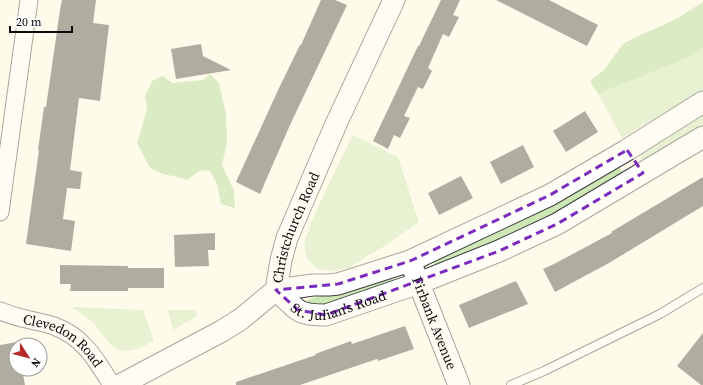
<svg xmlns="http://www.w3.org/2000/svg" width="703" height="385" font-family="'Source Serif 4',serif">
	<rect width="100%" height="100%" fill="#fffbea"/>
	<g fill="#cde7b5">
		<path d="M703,48V90L622,138L598,94L692,56Z"/>
		<path d="M703,112V127L649,160H643L639,157L641,152Z"/>
		<path d="M353,135L398,157L419,222L380,249L367,256L349,268L331,271L318,269L307,259L304,244L312,220L332,177Z"/>
		<path d="M617,166L621,169L622,173L564,210L439,267L434,264L435,260Z"/>
		<path d="M394,276L395,281L331,309L309,306L307,300L316,297L334,293Z"/>
		<path d="M71,307L143,310L154,341C135,350 122,359 105,338C101,333 98,328 93,323C87,317 79,312 71,307Z"/>
		<path d="M168,310H196L197,316L173,330Z"/>
	</g>
	<g fill="#b0d795">
		<path d="M703,2V48L692,56L598,94L590,81L604,70L623,44L636,37L659,27L681,16Z"/>
		<path d="M210,74L219,83L226,114L227,143L222,165L234,191L235,208L221,204L217,184L210,171L200,170L187,180L175,176L165,175L150,168L137,143L147,109L145,96L152,81L162,76L173,83L203,80Z"/>
	</g>
	<g fill="#534d48">
		<path d="M62,0H96L93,23L109,25L100,101L79,98L70,170L82,172L81,181L80,189L67,188L63,219L75,221L71,251L26,244L39,150H38L44,107H46L60,10Z"/>
		<path d="M321,0H335L347,5L290,125L260,194L236,182L279,88L300,45H301Z"/>
		<path d="M441,0H460L453,15L459,17L449,37L443,34L428,68L432,71L423,89L418,87L404,116L410,118L400,138L394,135L388,149L373,141L418,46H419Z"/>
		<path d="M496,0H549L598,25L587,46Z"/>
		<path d="M201,44L203,56L231,70L176,79L171,49Z"/>
		<path d="M585,111L598,132L566,152L553,131Z"/>
		<path d="M523,145L534,167L501,184L490,162Z"/>
		<path d="M461,176L473,198L439,215L428,193Z"/>
		<path d="M703,177V206L609,263L555,292L543,269L554,264L612,233L611,232Z"/>
		<path d="M215,233V250H208L209,266L175,267L174,235Z"/>
		<path d="M60,265L128,266V268H164V288H128V291H70L71,284H60Z"/>
		<path d="M516,281L528,304L469,328L459,305Z"/>
		<path d="M405,326L414,349L378,361L377,359L300,385H236V382L316,355L315,354L351,341L352,344Z"/>
		<path d="M703,333V385H701L677,366Z"/>
		<path d="M17,342L18,345H16V369H22L25,385H0V345Z"/>
	</g>
	<g fill="none" stroke-linecap="round" stroke-linejoin="round">
		<g stroke="#3e3e3e" stroke-width="10">
			<path id="service" d="M511,385L544,371L660,314L703,288"/>
		</g>
		<g stroke="#3e3e3e" stroke-width="19">
			<g id="minor">
				<path d="M0,212L29,0"/>
				<path id="s1" d="M0,311C10,315 20,318 30,320C38,322 46,323 54,326C84,337 96,360 112,385"/>
			</g>
		</g>
		<g stroke="#3e3e3e" stroke-width="23">
			<g id="tertiary">
				<path id="s2" d="M414,271L459,385"/>
				<path id="s3" d="M276,290C283,296 290,304 298,310C305,315 317,315 326,315L419,283L499,251L557,224L703,137"/>
				<path d="M276,290L313,285H329L338,284L410,261L550,195L627,150L703,102"/>
				<path id="s4" d="M120,385L222,331L241,319L276,290L281,260L287,238L336,124L394,0"/>
			</g>
		</g>
		<use href="#service" stroke="#fff" stroke-width="8"/>
		<use href="#minor" stroke="#fff" stroke-width="17"/>
		<use href="#tertiary" stroke="#fff" stroke-width="21"/>
	</g>
	<path d="M0 0H703V385H0ZM627,150L643,173L557,224L499,251L326,315L298,310L276,290L338,284L410,261L550,195Z" fill="#fffbea" fill-opacity=".55" fill-rule="evenodd"/>
	<path fill="none" stroke="#7b2cbf" stroke-width="3" stroke-dasharray="8 5" stroke-linejoin="round" d="M627,150L643,173L557,224L499,251L326,315L298,310L276,290L338,284L410,261L550,195Z"/>
	<g text-anchor="middle" stroke-width="4" stroke-linejoin="round" paint-order="stroke">
		<g font-size="14" fill="#0b0b0b" stroke="#fff">
			<text dy="5" stroke="none"><textPath href="#s4" startOffset="249">Christchurch Road</textPath></text>
			<text dy="5" stroke="none"><textPath href="#s3" startOffset="72">St. Julian's Road</textPath></text>
			<text dy="5" stroke="none"><textPath href="#s2" startOffset="56">Firbank Avenue</textPath></text>
			<text dy="5" stroke="none"><textPath href="#s1" startOffset="71">Clevedon Road</textPath></text>
		</g>
	</g>
	<g transform="translate(28 357) rotate(126)"><circle r="19" fill="#ffffff" stroke="#9d9d9d"/>
	<path d="M0-3L7 15L0 10L-7 15Z" fill="#b72829"/>
	<text y="-6" font-size="11" font-weight="bold" text-anchor="middle" fill="#0b0b0b">N</text>
	</g>
	<path d="M10 26v6h62v-6" fill="none" stroke="#0b0b0b" stroke-width="2"/>
	<text x="16" y="26" font-size="12" fill="#0b0b0b" stroke="#ffffff" stroke-width="3" paint-order="stroke">20 m</text>
</svg>
